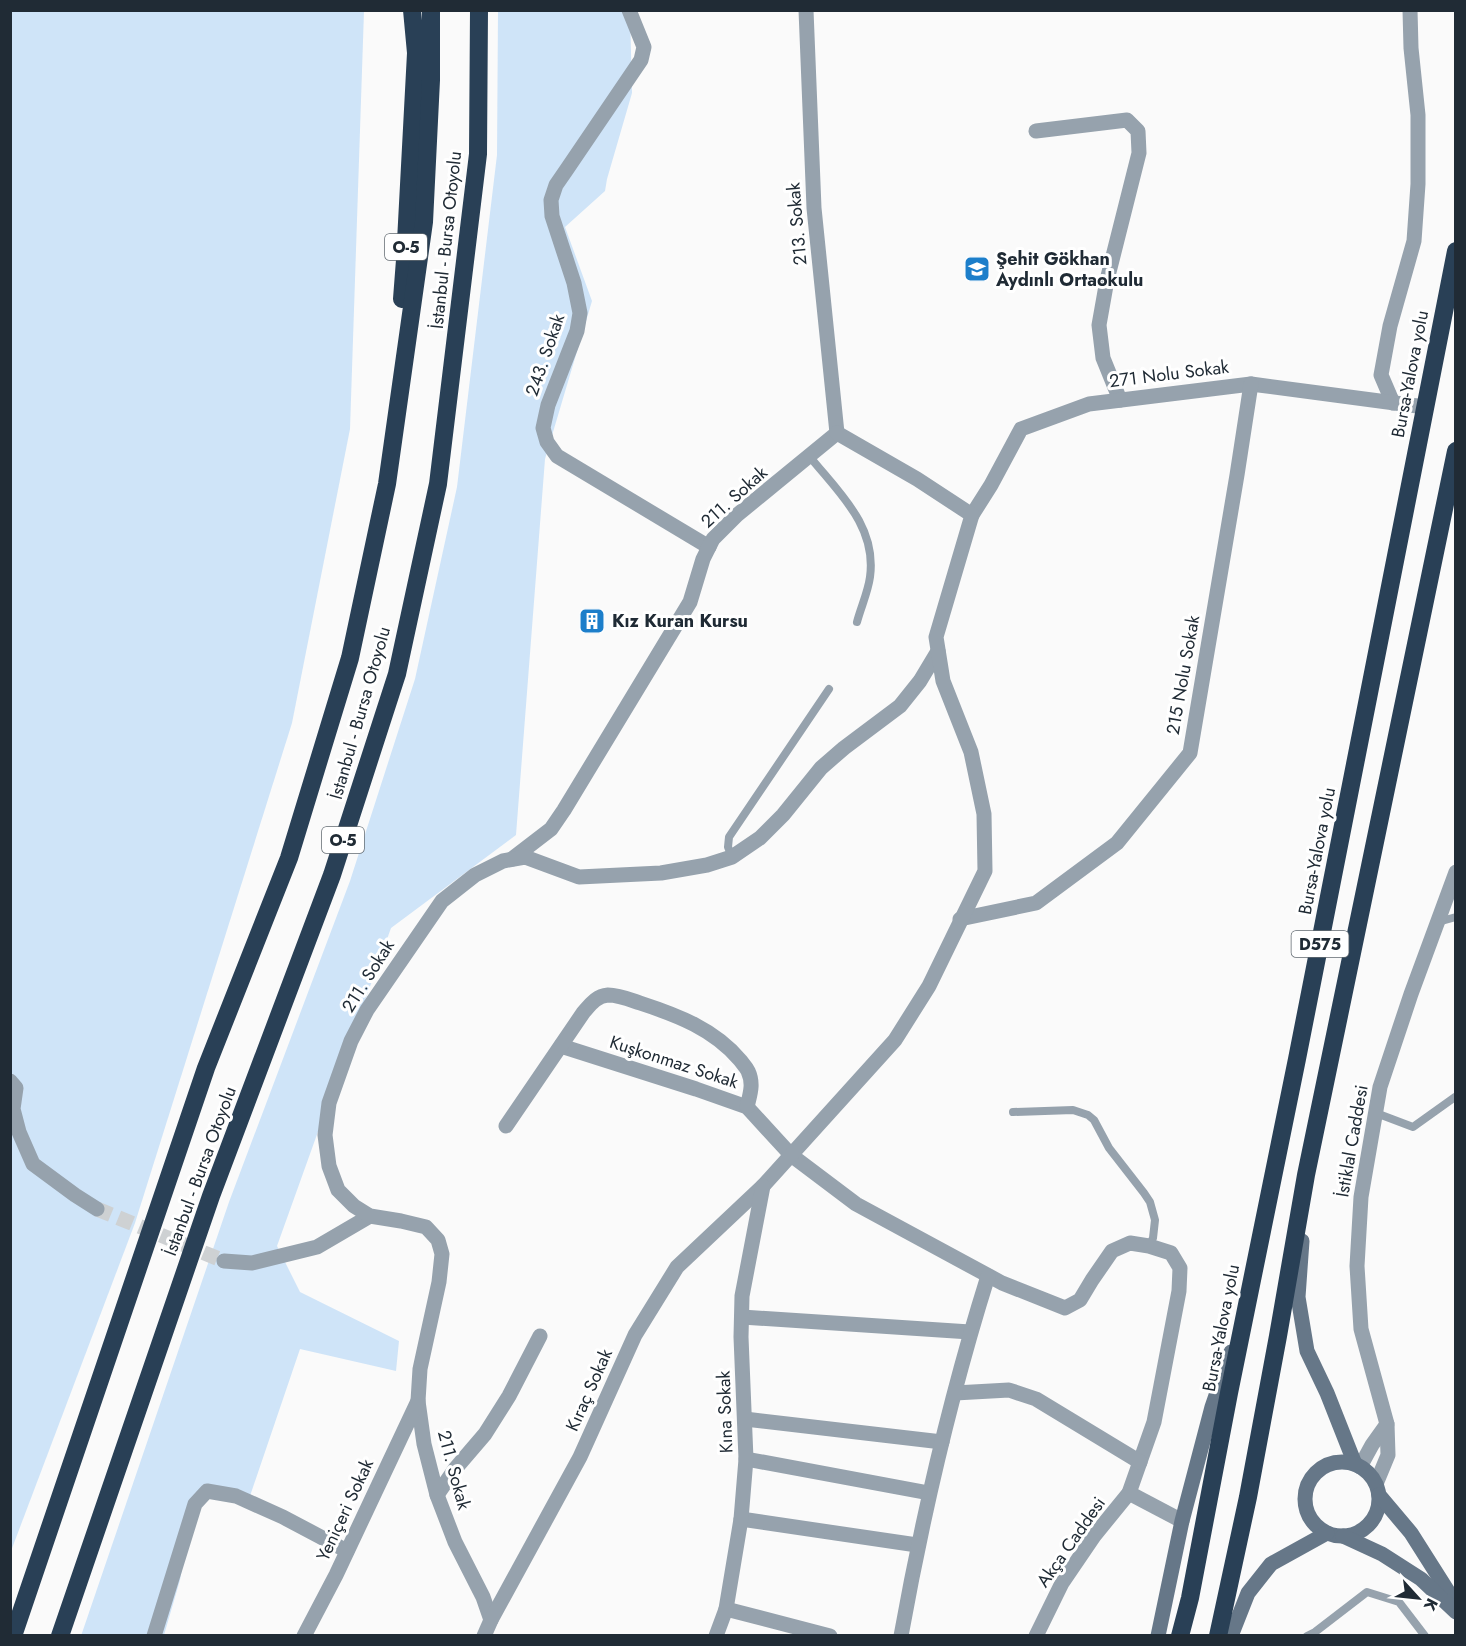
<svg xmlns="http://www.w3.org/2000/svg" width="1466" height="1646" font-family="Jost,sans-serif">
	<rect width="100%" height="100%" fill="#fafafa"/>
	<g fill="#cfe4f8">
		<path d="M11,11H364L350,429L292,723L135,1223L11,1551Z"/>
		<path d="M498,11H630L632,93L607,179L605,191L565,227L592,301L545,459L516,835L391,928L277,1246L300,1292L399,1341L396,1371L300,1349L250,1496L196,1492L180,1580L164,1635L81,1636L229,1202L350,881L415,679L457,487L497,155Z"/>
	</g>
	<g fill="none" stroke-linecap="round" stroke-linejoin="round">
		<path stroke="#ced1d3" stroke-width="15" stroke-dasharray="15 8" stroke-linecap="butt" d="M97,1209L224,1261"/>
		<g stroke="#96a2ad" stroke-width="8">
			<path d="M810,457C839,493 877,526 870,577C868,592 861,607 857,622"/>
			<path d="M732,857L728,847L729,837L829,689"/>
			<path d="M1438,922L1456,917"/>
			<path d="M1013,1112L1073,1110L1088,1115L1094,1120L1109,1148L1144,1193L1150,1202L1155,1220L1153,1238L1149,1246"/>
			<path d="M1376,1113L1413,1127L1455,1097"/>
			<path d="M1307,1636L1315,1632L1367,1592L1399,1602L1425,1636"/>
		</g>
		<g stroke="#96a2ad" stroke-width="15">
			<path d="M629,10L644,47L641,60L565,172L556,185L551,200L552,216L574,283L580,313L577,331L548,405L543,428L547,442L557,456L709,547"/>
			<path d="M806,10L814,208L837,433"/>
			<path d="M1036,131L1127,120L1138,131L1139,153L1107,280L1099,325L1103,358L1120,400"/>
			<path d="M1393,403L1381,375L1390,326L1414,241L1418,184V115L1411,48L1410,10"/>
			<path d="M972,515L991,485L1021,429L1089,404L1251,384L1425,407"/>
			<path d="M512,859L551,829L564,810L690,602L703,559L713,539L737,515L837,433"/>
			<path d="M960,919L1036,903L1117,843L1190,753L1237,475L1251,384"/>
			<path d="M561,1046L696,1089L747,1107L791,1155L856,1204L1002,1283L1065,1308L1080,1300L1092,1280L1112,1251L1130,1243L1149,1246L1171,1253L1180,1268L1179,1291L1154,1422L1129,1493L1094,1536L1062,1583L1036,1636"/>
			<path d="M10,1081L16,1088L13,1109L19,1132L33,1164L75,1195L97,1209"/>
			<path d="M506,1126L583,1013C590,1005 596,996 608,995C619,995 631,1000 640,1003C677,1015 714,1029 740,1060C743,1064 746,1067 748,1071C754,1084 750,1094 747,1107"/>
			<path d="M224,1261L252,1263L317,1247L370,1216"/>
			<path d="M742,1317L970,1332"/>
			<path d="M955,1393L1009,1390L1036,1399L1140,1462"/>
			<path d="M745,1419L942,1442"/>
			<path d="M746,1459L929,1493"/>
			<path d="M1360,1467L1372,1445L1387,1424"/>
			<path d="M1376,1484L1388,1455L1387,1424L1361,1329L1357,1266L1361,1197L1380,1087L1411,994L1456,872"/>
			<path d="M1129,1493L1182,1521"/>
			<path d="M437,1495L455,1469L485,1434L509,1396L540,1336"/>
			<path d="M741,1519L917,1545"/>
			<path d="M726,1609L830,1636"/>
			<path d="M491,1620L483,1597L455,1542L437,1495L424,1444L418,1401L420,1369L439,1282L442,1254L438,1240L426,1227L401,1221L370,1216L354,1206L338,1190L329,1166L325,1135L329,1103L351,1041L367,1010L442,901L475,875L503,861L525,857L579,877L661,873L707,865L732,857L760,838L783,815L821,768L844,748L900,706L920,681L938,651"/>
			<path d="M154,1636L195,1504L207,1491L236,1496L283,1517L347,1551"/>
			<path d="M304,1636L336,1575L418,1401"/>
			<path d="M484,1636L491,1620L580,1457L635,1335L677,1267L763,1186L895,1040L929,986L985,871L984,814L971,752L943,681L936,637L972,515L917,479L837,433"/>
			<path d="M716,1636L726,1609L741,1519L746,1459L741,1337L742,1296L763,1186"/>
			<path d="M901,1636C923,1514 951,1394 988,1276"/>
		</g>
		<g stroke="#678" stroke-width="15">
			<path d="M1302,1241L1298,1297L1307,1351L1327,1393L1355,1464"/>
			<circle cx="1342" cy="1499" r="37"/>
			<path d="M1379,1495L1411,1533L1456,1604"/>
			<path d="M1343,1536L1382,1554L1421,1579L1456,1612"/>
			<path d="M1158,1636L1182,1521L1212,1407L1231,1352"/>
			<path d="M1231,1636L1248,1593L1271,1564L1327,1533"/>
		</g>
		<g stroke="#294056" stroke-width="18">
			<path d="M402,299L405,260L416,53L412,10"/>
			<path d="M13,1636L206,1068L289,858L350,658L387,484L424,222L431,80V10"/>
			<path d="M60,1636L211,1196L332,875L397,674L438,484L478,154L479,10"/>
			<path d="M1180,1636L1190,1598L1229,1393L1297,1059L1456,251"/>
			<path d="M1218,1636L1248,1497L1278,1336L1306,1175L1456,451"/>
		</g>
	</g>
	<defs>
		<g id="school-square" transform="scale(1.35)"><rect x="-9" y="-9" width="18" height="18" rx="4" fill="#1c7eca" stroke="#fff"/><path d="M0-5L7-2L0 1L-7-2ZM-4 1L0 2.5L4 1V4Q0 6-4 4Z" fill="#fff"/></g>
		<g id="building-square" transform="scale(1.35)"><rect x="-9" y="-9" width="18" height="18" rx="4" fill="#1c7eca" stroke="#fff"/><path d="M-4-6H4V6H1V3H-1V6H-4ZM-2.5-4.3h1.7v1.8h-1.7ZM.8-4.3h1.7v1.8H.8ZM-2.5-1h1.7V.8h-1.7ZM.8-1h1.7V.8H.8Z" fill="#fff"/></g>
	</defs>
	<g fill-rule="evenodd">
		<use href="#school-square" x="977" y="269"/>
		<use href="#building-square" x="592" y="621"/>
	</g>
	<g text-anchor="middle" stroke-width="6" stroke-linejoin="round" paint-order="stroke">
		<g fill="#fff" stroke="#636b72" stroke-width="1.5">
			<rect x="385" y="234" width="42" height="26" rx="4.5"/>
			<rect x="322" y="827" width="42" height="26" rx="4.5"/>
			<rect x="1291.5" y="931" width="57" height="26" rx="4.5"/>
		</g>
		<g font-size="16" font-weight="bold" fill="#202b35">
			<text x="406" y="253">O-5</text>
			<text x="343" y="846">O-5</text>
			<text x="1320" y="950">D575</text>
		</g>
		<g font-size="18" fill="#202b35" stroke="#fff">
			<text transform="translate(797 224) rotate(-95)" y="6">213. Sokak</text>
			<text transform="translate(446 240) rotate(-84)" y="6">İstanbul - Bursa Otoyolu</text>
			<text transform="translate(545 355) rotate(-71)" y="6">243. Sokak</text>
			<text transform="translate(1169 374) rotate(-7)" y="6">271 Nolu Sokak</text>
			<text transform="translate(1410 374) rotate(-79)" y="6">Bursa-Yalova yolu</text>
			<text transform="translate(734 497) rotate(-42)" y="6">211. Sokak</text>
			<text transform="translate(1183 675) rotate(-80)" y="6">215 Nolu Sokak</text>
			<text transform="translate(360 713) rotate(-74)" y="6">İstanbul - Bursa Otoyolu</text>
			<text transform="translate(1317 851) rotate(-79)" y="6">Bursa-Yalova yolu</text>
			<text transform="translate(368 976) rotate(-58)" y="6">211. Sokak</text>
			<text transform="translate(674 1062) rotate(18)" y="6">Kuşkonmaz Sokak</text>
			<text transform="translate(1352 1141) rotate(-80)" y="6">İstiklal Caddesi</text>
			<text transform="translate(200 1171) rotate(-70)" y="6">İstanbul - Bursa Otoyolu</text>
			<text transform="translate(1221 1328) rotate(-79)" y="6">Bursa-Yalova yolu</text>
			<text transform="translate(589 1390) rotate(-66)" y="6">Kıraç Sokak</text>
			<text transform="translate(725 1412) rotate(-92)" y="6">Kına Sokak</text>
			<text transform="translate(454 1470) rotate(75)" y="6">211. Sokak</text>
			<text transform="translate(345 1510) rotate(-65)" y="6">Yeniçeri Sokak</text>
			<text transform="translate(1071 1542) rotate(-55)" y="6">Akça Caddesi</text>
		</g>
		<g font-size="18" font-weight="bold" fill="#202b35" stroke="#fff" text-anchor="start">
			<text x="996" y="265">Şehit Gökhan<tspan x="996" dy="21">Aydınlı Ortaokulu</tspan></text>
			<text x="612" y="627">Kız Kuran Kursu</text>
		</g>
	</g>
	<rect width="1466" height="1646" fill="none" stroke="#202b35" stroke-width="24"/>
	<g transform="translate(1418 1598) rotate(117)" stroke="#ffffff" stroke-width="4.5" paint-order="stroke">
	<path d="M0-4.5L10 22L0 15L-10 22Z" fill="#202b35"/>
	<text y="-9" font-size="16" font-weight="bold" text-anchor="middle" fill="#202b35">K</text>
	</g>
</svg>
